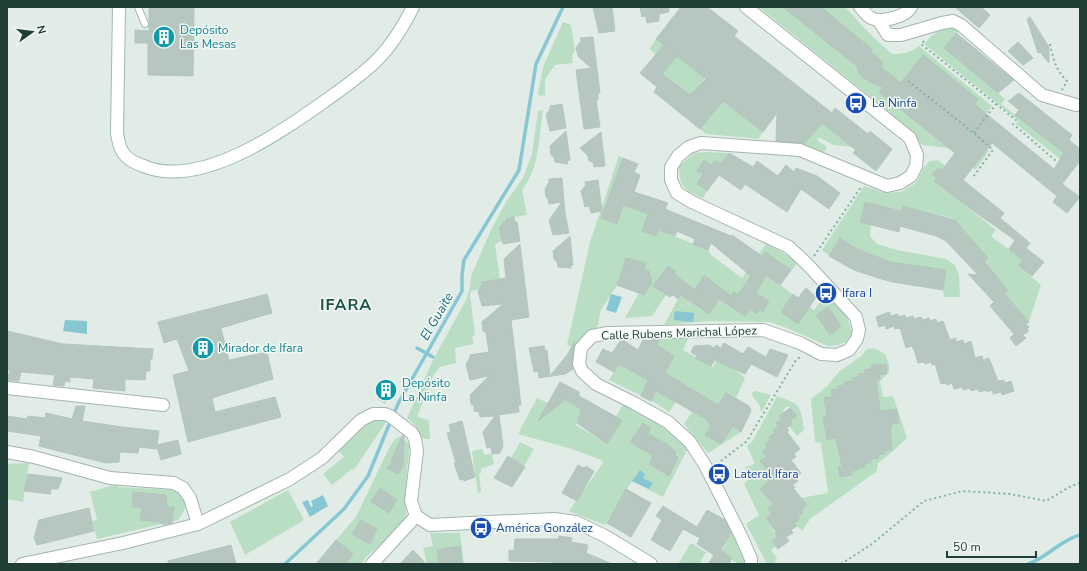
<svg xmlns="http://www.w3.org/2000/svg" width="1087" height="571" font-family="'Nunito Sans',sans-serif">
	<rect width="100%" height="100%" fill="#e1ece7"/>
	<g fill="#b9dec4">
		<path d="M759,7H783L855,66L861,76H878L883,62L874,54L873,50L821,7H845L874,38L892,54C903,54 910,53 919,46L992,106L973,130L904,81L989,151L975,170L892,76L879,92L949,148L922,145L911,131L894,116Z"/>
		<path d="M563,22L571,25L575,51L572,55L573,63L555,65L545,79V95L539,96L538,93L543,67Z"/>
		<path d="M951,27L959,30L944,48L1005,99L1001,104L1064,153L1060,159L1016,124L1019,121L924,44C933,33 938,31 951,27Z"/>
		<path d="M656,39L705,78L701,84L763,132L758,139L706,134L700,129L713,113L662,74L666,69L656,55L650,49Z"/>
		<path d="M543,110C538,139 541,165 522,190L527,215L504,219V226L499,229L501,236L503,238V241L495,244L500,279L482,282L483,288L471,291L470,294L475,335L472,336L474,344L455,348L456,363L440,367L433,376L417,417L429,420L430,439H423L415,425L407,418L433,360L466,300L470,287L471,276L490,232L506,202L523,178L532,154L538,111Z"/>
		<path d="M821,122L852,147L833,145L819,137L817,140L827,147L824,152L803,145L813,133Z"/>
		<path d="M706,152L729,153L721,164L715,160L711,165L704,160L697,171L703,175L697,184L707,191L703,198C685,191 679,187 679,166L694,153Z"/>
		<path d="M619,156L623,158L601,218L617,224L623,205L648,214L642,231L656,236L659,230L708,250L711,255L742,278L766,244L780,251L798,262L780,285L814,310L826,294L847,317L853,335L849,341L838,345L828,346L787,328L770,322L709,321L664,325L678,299L673,295H666L652,316L625,318L639,293L617,285L601,310L597,329L578,347H572L567,345L590,242Z"/>
		<path d="M938,160L945,166L934,181L996,230L991,236L1023,260L1019,266L1041,285L1029,322L1004,293L1008,289L984,261L988,258L955,220L952,218L903,206L901,211L865,202L860,221L871,224L870,236L877,244L897,250L946,259L955,265L959,275L960,297H944L943,290L946,270L891,262L857,249L841,238L829,255L822,250L864,186L885,193L901,192L916,183L924,167L930,161Z"/>
		<path d="M661,337H689L683,350L711,366L713,367L716,361C727,365 738,370 745,378L736,398L749,406L751,411L741,432L708,453L684,424L692,412L676,402L669,412L656,403L609,380L619,364L652,353Z"/>
		<path d="M874,348L885,354L889,364V372L880,381L883,397L893,396L907,438L892,452L878,463L877,471L810,519L802,531L794,523L800,519L797,517L801,510L807,505L801,498L828,493L821,443L815,442L811,399L827,386L839,372L861,356L867,349Z"/>
		<path d="M756,391L771,395L761,413L760,406L752,395L753,392Z"/>
		<path d="M777,396C800,404 801,405 804,430L797,436L789,426L792,424L790,421L797,416L788,406L783,410L784,413L779,416L781,419L776,423L778,426L773,431L774,433L768,438L771,440L765,444L767,448L762,452C767,459 767,468 771,476L768,477L771,481L760,489L773,505L768,509L772,514L766,518L777,537L772,541L776,546L771,550L777,558L774,564H767L746,524L759,515L744,484L750,478L745,467L755,464L747,446L752,442Z"/>
		<path d="M537,398L548,403L551,411L565,400L581,409L576,425L607,444L622,420L616,416L623,405L655,421L688,448L663,497L632,481L605,525L569,511L603,463L601,460L572,449L518,434Z"/>
		<path d="M374,420L387,421L353,471L352,469L332,485L323,474L344,457L339,451C350,440 360,428 374,420Z"/>
		<path d="M401,436L409,444V453L407,469L406,517L396,531L366,557L361,564H346L353,554L336,540L356,517L389,448L395,439Z"/>
		<path d="M520,442L534,449L524,466L511,458Z"/>
		<path d="M482,449L484,455L492,454L494,464L481,469V473L479,474L481,491L478,494L472,452L476,450Z"/>
		<path d="M29,463L23,502L7,499V464Z"/>
		<path d="M117,484L119,487L174,490C187,498 189,508 178,520L97,539L92,521L97,520L90,492Z"/>
		<path d="M288,490L304,520L245,555L230,522Z"/>
		<path d="M732,531L745,561V564H736V562L730,559L731,557L722,551Z"/>
		<path d="M430,533H460L464,564H427L423,548L433,546Z"/>
		<path d="M691,543L706,552L699,564H678Z"/>
	</g>
	<g fill="#87c7d4">
		<path d="M611,294L622,297L616,313L606,310Z"/>
		<path d="M676,311L694,313L693,322L674,320V314Z"/>
		<path d="M65,320L87,321V334L63,331Z"/>
		<path d="M640,470L645,474L643,478L653,483L649,489L632,481Z"/>
		<path d="M323,495L328,506L310,517L302,502L308,500L311,507L313,506L311,501Z"/>
	</g>
	<g fill="none" stroke-linecap="round" stroke-linejoin="round">
		<g stroke="#87c7d4" stroke-width="3.5">
			<path d="M417,348L433,357"/>
			<path d="M393,415L399,402L462,291V275L464,260L519,170L536,64L563,7"/>
			<path d="M285,564L344,509L368,476L391,420"/>
			<path d="M1028,564C1047,558 1060,540 1080,535"/>
		</g>
	</g>
	<g fill="#b6c7c0" stroke="#b3c6bf" fill-rule="evenodd">
		<path d="M149,7H194L193,76L148,75V43H135V30L149,31Z"/>
		<path d="M593,7H612L615,31L599,33Z"/>
		<path d="M640,7H669V12L659,14V21L647,23L646,16L642,17Z"/>
		<path d="M681,7H707L738,31L734,36L832,113L835,108L868,134L870,131L892,149L876,171L853,153L856,150L822,123L804,144L776,141L777,113L763,132L723,101L700,129L654,92L657,87L640,73L664,45L656,39ZM677,56L706,79L690,95L662,74Z"/>
		<path d="M783,7H821L873,50L872,52L883,62L881,67L901,83L923,55L978,99L974,104L1054,169L1064,153L1015,115L1019,110L1008,101L1019,93L1072,135L1069,140L1080,149V161L1062,184L1080,197L1067,213L1053,202L1057,196L992,143L963,180L1004,213L1000,218L1030,243L1026,248L1044,262L1032,276L1019,266L1022,260L1009,249L1015,240L965,205L934,181L936,178L932,174L938,168L942,170L955,153L879,92L883,87L868,81L861,76L856,66Z"/>
		<path d="M955,7H981L990,15L979,28Z"/>
		<path d="M1030,17L1049,47V63L1040,52L1038,53L1027,19Z"/>
		<path d="M956,33L1006,74L1014,80L998,93L944,48Z"/>
		<path d="M593,37L600,93H598V100H596L600,127L584,129L576,70L591,68L578,56L576,48L581,41L580,38Z"/>
		<path d="M1018,42L1033,58L1023,65L1008,51Z"/>
		<path d="M562,104L566,128L550,131L546,115L550,109V106Z"/>
		<path d="M566,131L570,160L567,161L568,164L555,162L554,157L551,155L550,146Z"/>
		<path d="M601,132L605,166L594,167L593,162L589,161L588,156L580,148Z"/>
		<path d="M729,153L753,167L757,161L778,176L786,165L794,172L796,168L817,176L840,193L829,209L801,189L787,212L745,184L741,190L719,175L707,191L697,184L703,174L697,171L704,160L711,165L715,160L721,164Z"/>
		<path d="M623,158L638,164L634,172L640,175L634,192L668,203L665,209L731,236L732,235L762,256L765,252L791,270L780,285L766,275L756,293L769,301L763,312L760,309L757,314L748,307L747,309L750,310L745,316L719,299L709,314L681,295L678,299L673,295L670,297L653,286L668,266L676,272L674,274L695,290L704,275L731,296L734,292L738,295L751,276L711,243L708,250L693,244L695,239L677,231L675,236L659,230L656,236L642,231L648,214L623,205L617,224L601,218Z"/>
		<path d="M562,178L565,213L569,233L553,235L549,220L562,202L549,204L548,199L546,197L545,189L549,182V179Z"/>
		<path d="M598,180L602,211L591,213L589,206L585,207L581,191L586,185L585,182Z"/>
		<path d="M865,202L901,211L903,206L955,220L988,258L984,261L1008,290L1004,293L1029,322L1026,324L1029,327L1027,329L1029,331L1023,335L1026,338L1016,346L1010,338L1014,334L990,306L994,302L968,274L978,275L946,241L936,236L900,226L899,232L860,222Z"/>
		<path d="M514,217L515,222H517L520,241L503,244L499,228L506,219Z"/>
		<path d="M570,236L573,265H571V268L558,267L557,262L554,259L553,251Z"/>
		<path d="M840,238L857,249L891,262L946,270L943,290L893,282L878,278L854,270L829,256Z"/>
		<path d="M520,244L529,317L511,320L521,405H518L519,412L499,415L503,446L500,453L492,454L491,447L487,448L483,432L495,416L480,417L479,412L474,411V406L471,404L470,395L489,376L470,380L466,364L470,358V355L489,352L486,333L483,331L482,322L503,304L482,306L478,291L482,285V282L506,278L504,259Z"/>
		<path d="M626,258L646,263L644,270L649,271L652,282L644,295L617,285Z"/>
		<path d="M806,288L816,297L798,324L781,312L793,294L798,298Z"/>
		<path d="M267,294L272,313L221,328L229,360L267,352L273,379L212,398L215,412L275,397L281,417L188,442L173,375L189,371L177,339L164,343L158,322Z"/>
		<path d="M828,307L841,326L830,335L816,315Z"/>
		<path d="M889,312L891,316L898,314L899,317L905,315L906,318L913,316L914,319L921,317L923,320L929,318L930,321L936,319L937,323L943,321L950,340L956,338V342L963,340L964,344L971,341L975,358L982,356L983,360L989,358L998,381L1004,380L1005,383L1011,381L1014,391L1002,395L1001,392L993,394V390L986,392V390L979,392L978,389L971,391L970,388L963,390L962,387L954,389L952,383L947,385L946,383L941,384L935,364L932,365L931,362L925,364L924,362L918,363L914,349H913L912,346L906,348L900,328L895,329L894,326L886,329L885,325L879,327L876,317Z"/>
		<path d="M7,331L63,344L153,349L152,359H150V371H146L145,380L125,379V391L93,388L94,379L70,377V382L65,381L64,386L53,385L55,375L21,372L19,381L7,380L10,371L7,370Z"/>
		<path d="M660,339L657,345L674,356L665,373L718,405L726,393L749,406L751,411L741,432L733,426L721,444L705,435L711,425L707,422L708,420L656,391L651,401L641,396L648,380L619,364L614,372L596,362L603,349L612,353L621,340H623L638,350L643,340Z"/>
		<path d="M575,341L572,363L573,369L565,374L539,378L538,371L534,372L529,348L544,346L545,351L547,350L550,376L567,355Z"/>
		<path d="M724,343L743,354L748,347L766,357L770,349L788,355L777,377L751,364L745,374L715,360L711,366L695,358L697,356L691,352L694,346L709,345L714,348L716,345L721,348Z"/>
		<path d="M886,364L887,374L879,375L880,379H876L880,411L897,409L899,423L891,424L892,427L890,428L892,450L885,451V454L878,455L879,458L871,459V463H865V467L858,468V470L852,471V475L840,477L838,467H842L836,438L827,440L823,417L827,416L824,398L832,397L831,390L838,389V386L844,385V382L852,381V378L858,377V374L865,373L864,370L871,369L872,365Z"/>
		<path d="M387,381L395,387L385,403L377,398L379,396L375,392Z"/>
		<path d="M560,382L579,392V396L622,420L607,444L577,423L581,409L565,400L538,421Z"/>
		<path d="M76,406H85L82,421L122,427L159,431L157,445L178,440L181,454L161,460L157,447L156,449L139,447L138,453L120,452L119,462L106,463L39,446L41,436L7,431V416L27,419L28,416L45,418L46,413L72,419Z"/>
		<path d="M790,408L797,416L790,421L792,424L787,428L789,430L787,432L800,449L794,454L796,457L791,460L801,473L796,478L798,481L792,485L795,487L793,488L807,505L801,510L803,513L797,517L800,519L794,523L797,526L791,530L793,533L786,537L789,541L778,549L772,541L777,537L775,533L776,532L766,518L772,514L768,509L773,504L760,489L770,481L768,477L772,475L760,461L766,457L762,452L767,448L765,444L771,440L768,438L774,433L773,431L778,426L776,423L781,419L779,416Z"/>
		<path d="M462,421L475,477L464,481L463,479L460,480L454,463H456L447,433L451,432L449,425Z"/>
		<path d="M643,423L651,428L648,434L667,444L676,452L675,455L678,458L669,476L649,464L653,456L630,442Z"/>
		<path d="M403,435L404,436L403,467L398,474L387,468L392,462L391,460Z"/>
		<path d="M508,456L525,467L512,487L494,478Z"/>
		<path d="M578,465L584,468L586,466L594,471L577,501L562,493Z"/>
		<path d="M28,474L62,478L58,489H51L50,494L24,491Z"/>
		<path d="M380,488L397,500L389,513L371,502Z"/>
		<path d="M626,489L651,503L631,537L607,523Z"/>
		<path d="M133,492L166,495L167,507H174L172,523L167,524H161V522L140,520L142,507H132Z"/>
		<path d="M663,506L697,527L707,510L725,520L731,533L721,550L731,557L730,564H708L714,555L697,544L700,538L683,529L670,551L651,540L662,520L656,516Z"/>
		<path d="M89,508L94,531L37,545L34,538L39,520Z"/>
		<path d="M361,520L377,529L370,544L352,534Z"/>
		<path d="M559,536L572,538L571,542L588,545L586,553L612,564H553V562L509,561V550L514,551L515,539H558Z"/>
		<path d="M336,540L353,554L346,564H316Z"/>
		<path d="M231,545L236,564H168V561Z"/>
		<path d="M460,546L462,564H439L437,550Z"/>
		<path d="M413,550L426,564H400Z"/>
	</g>
	<g fill="none" stroke-linecap="round" stroke-linejoin="round">
		<g stroke="#a4b4ae" stroke-width="8">
			<path id="lane" d="M138,7L145,24"/>
		</g>
		<g stroke="#a4b4ae" stroke-width="14">
			<g id="street">
				<path d="M746,7L910,138L917,155L916,166L911,176L900,183L887,186L800,150L701,143L689,147L678,156L671,167V180L677,193L692,202L789,247L808,265L856,317L859,330L857,339L849,350L837,355L821,354L800,343L763,330L608,333L592,336L581,348L579,364L582,371L596,384L634,403L668,422L690,442L705,465L741,536L751,559V564"/>
				<path d="M860,7C863,10 867,16 871,18C881,23 906,17 911,7"/>
				<path d="M879,21L888,35H901L942,23L953,21L961,25L1042,95L1076,105"/>
				<path d="M7,388L163,405"/>
				<path d="M7,452L34,457L110,478L174,483L183,488L190,498L198,524"/>
				<path d="M22,564L123,543L198,524L290,479L322,458L361,420L373,414H385L390,416L412,433L415,439L417,451L411,501L416,516L430,525L554,519L576,522L605,536L651,564"/>
				<path d="M372,564L416,516"/>
			</g>
		</g>
		<g stroke="#9fb9b0" stroke-width="14">
			<path id="secondary" d="M119,7L117,133C118,139 119,146 122,151C128,161 136,163 146,167C202,188 281,132 325,101C343,88 362,75 377,60C392,45 404,25 413,7"/>
		</g>
		<g stroke="#80b1a2" stroke-width="2" stroke-dasharray="2 3" stroke-linecap="butt">
			<path d="M924,41L921,44L1016,120L1013,124L1056,161"/>
			<path d="M1050,44C1053,58 1056,71 1067,81L1062,90"/>
			<path d="M908,81L974,133L993,150L973,177"/>
			<path d="M974,133L996,104"/>
			<path d="M814,256L861,187"/>
			<path d="M717,464L747,441L796,360L800,357"/>
			<path d="M841,564L872,544L924,501L963,491L1010,494L1046,501L1071,486L1080,483"/>
		</g>
		<use href="#lane" stroke="#fff" stroke-width="6"/>
		<use href="#street" stroke="#fff" stroke-width="12"/>
		<use href="#secondary" stroke="#fff" stroke-width="12"/>
	</g>
	<defs>
		<g id="building-disc" transform="scale(1.15)"><circle r="9.5" fill="#0f9aa8" stroke="#f2f9f5"/><path d="M-4-6H4V6H1V3H-1V6H-4ZM-2.5-4.3h1.7v1.8h-1.7ZM.8-4.3h1.7v1.8H.8ZM-2.5-1h1.7V.8h-1.7ZM.8-1h1.7V.8H.8Z" fill="#fff"/></g>
		<g id="bus-disc" transform="scale(1.15)"><circle r="9.5" fill="#1a4fb4" stroke="#f2f9f5"/><path d="M-5-6H5V4H4V6H2V4H-2V6H-4V4H-5ZM-3.5-4V0h7V-4ZM-3.5 1.2v1.5H-2V1.2ZM2 1.2v1.5H3.5V1.2Z" fill="#fff"/></g>
	</defs>
	<g fill-rule="evenodd">
		<use href="#building-disc" x="164" y="37"/>
		<use href="#bus-disc" x="856" y="103"/>
		<use href="#bus-disc" x="826" y="293"/>
		<use href="#building-disc" x="203" y="348"/>
		<use href="#building-disc" x="386" y="390"/>
		<use href="#bus-disc" x="719" y="474"/>
		<use href="#bus-disc" x="481" y="528"/>
	</g>
	<g text-anchor="middle" stroke-width="3" stroke-linejoin="round" paint-order="stroke">
		<g font-size="12" fill="#0d838f" stroke="#f2f9f5" text-anchor="start">
			<text x="180" y="34">Depósito<tspan x="180" dy="14">Las Mesas</tspan></text>
			<text x="218" y="352">Mirador de Ifara</text>
			<text x="402" y="387">Depósito<tspan x="402" dy="14">La Ninfa</tspan></text>
		</g>
		<g font-size="12" fill="#164399" stroke="#f2f9f5" text-anchor="start">
			<text x="872" y="107">La Ninfa</text>
			<text x="842" y="297">Ifara I</text>
			<text x="734" y="478">Lateral Ifara</text>
			<text x="496" y="532">América González</text>
		</g>
		<g font-size="12" fill="#213e36" stroke="#f2f9f5">
			<text transform="translate(679 333) rotate(-2)" y="4">Calle Rubens Marichal López</text>
		</g>
		<g font-size="13" font-style="italic" fill="#186a7c" stroke="#f2f9f5">
			<text transform="translate(436 316) rotate(-60)" y="5">El Guaite</text>
		</g>
		<g font-size="16" font-weight="bold" letter-spacing="1" fill="#1c5145" stroke="#f2f9f5">
			<text x="346" y="310">IFARA</text>
		</g>
	</g>
	<rect width="1087" height="571" fill="none" stroke="#213e36" stroke-width="16"/>
	<g transform="translate(32 32) rotate(76)" stroke="#f2f9f5" stroke-width="3" paint-order="stroke">
	<path d="M0-3L7 15L0 10L-7 15Z" fill="#213e36"/>
	<text y="-6" font-size="11" font-weight="bold" text-anchor="middle" fill="#213e36">N</text>
	</g>
	<path d="M947 551v6h89v-6" fill="none" stroke="#213e36" stroke-width="2"/>
	<text x="953" y="551" font-size="12" fill="#213e36" stroke="#f2f9f5" stroke-width="3" paint-order="stroke">50 m</text>
</svg>
